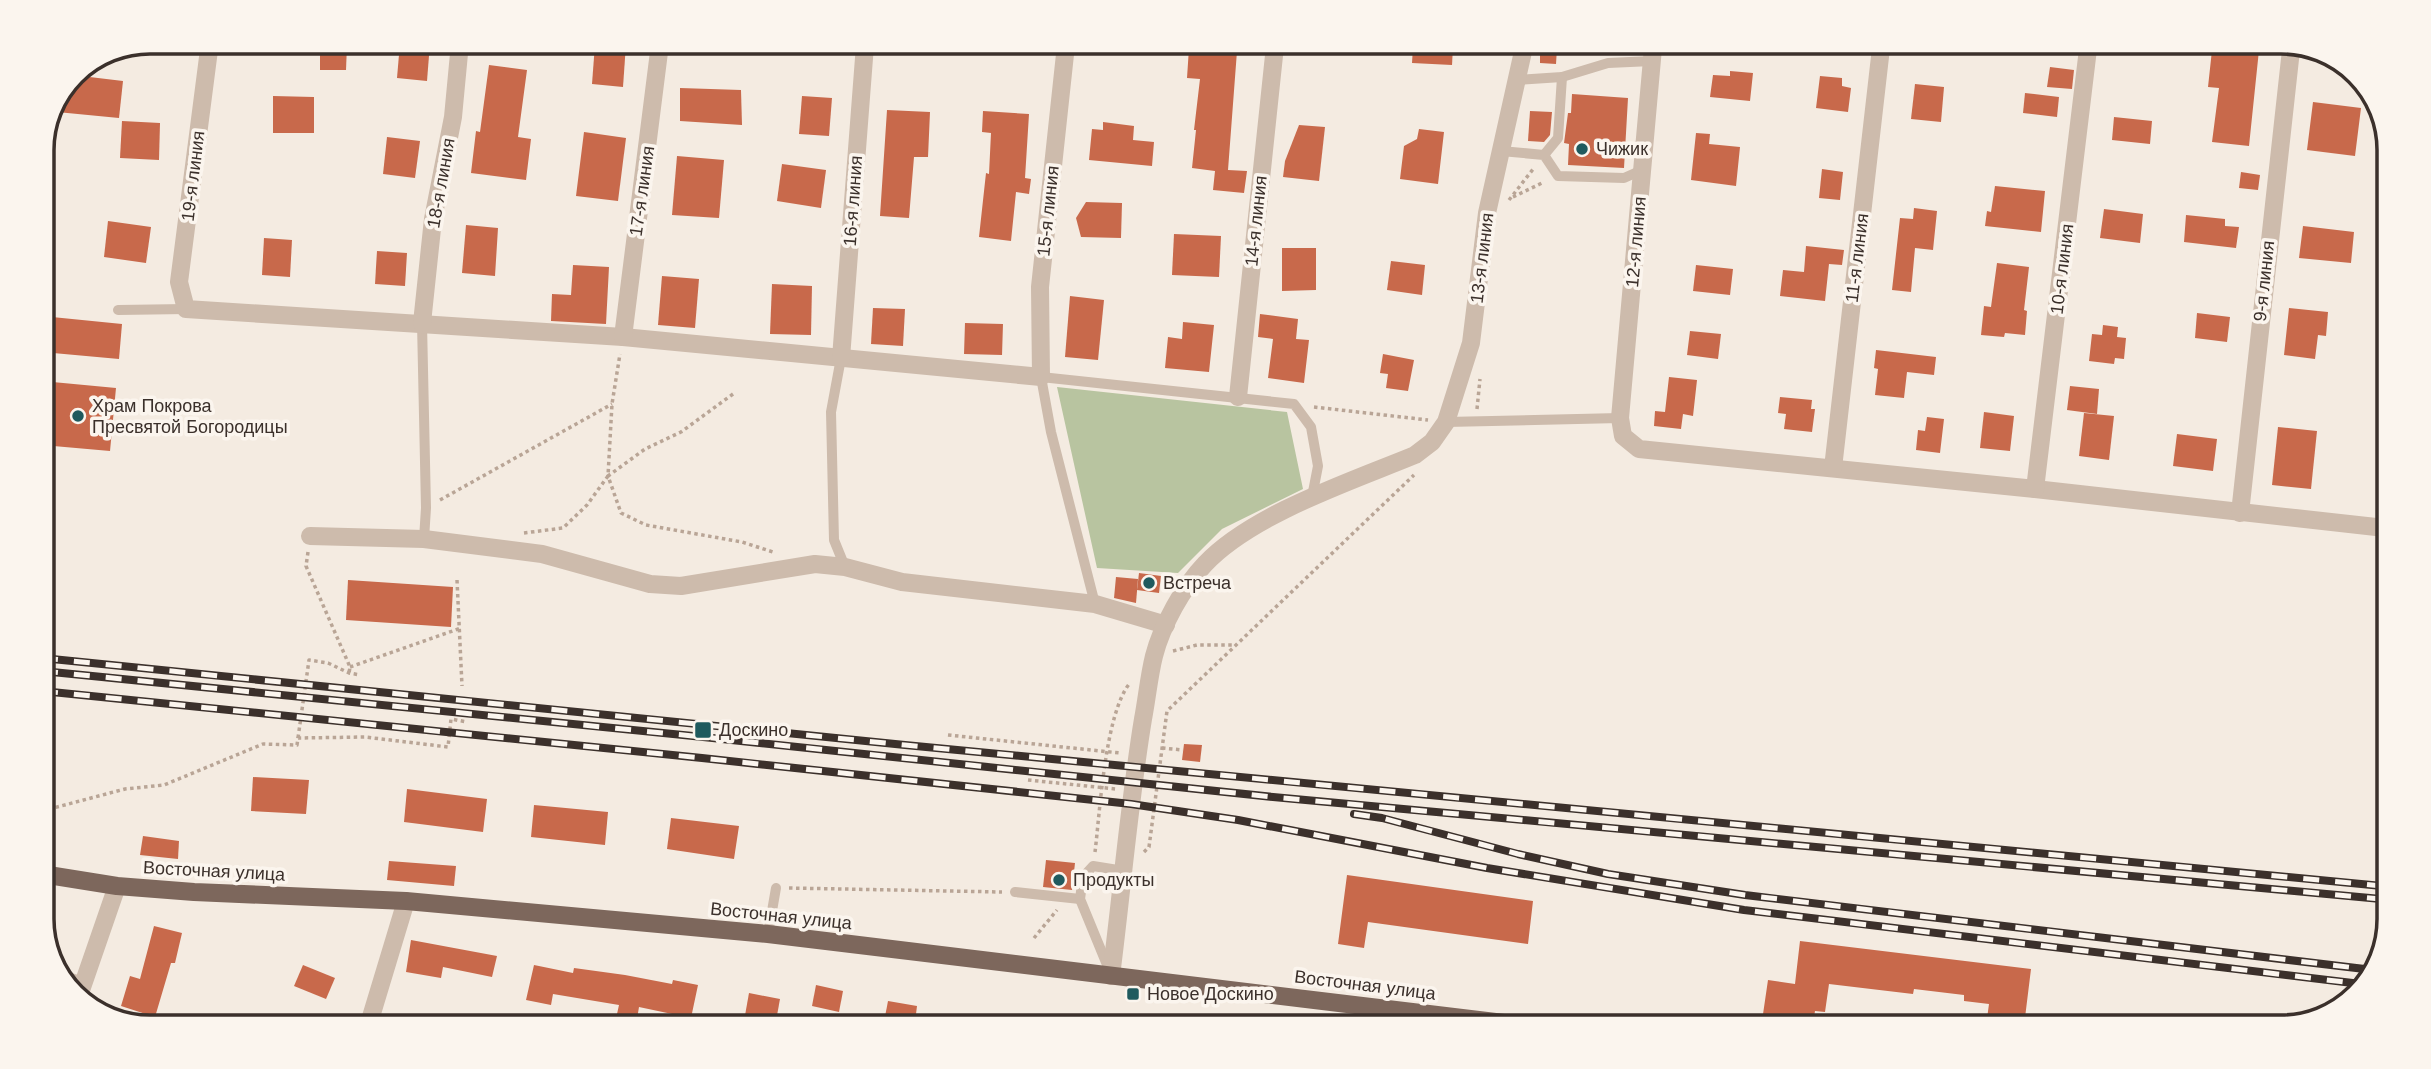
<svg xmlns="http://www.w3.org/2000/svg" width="2431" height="1069" font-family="Helvetica,sans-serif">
	<rect width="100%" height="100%" fill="#f4ebe1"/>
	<path fill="#b8c4a0" d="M1057,387L1287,412L1303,489L1222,529L1178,573L1097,568Z"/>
	<g fill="#c8694b">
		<path d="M400,43H430L427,81L397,78Z"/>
		<path d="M320,44L347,45L346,70H320Z"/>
		<path d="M595,44H626L623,87L592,84Z"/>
		<path d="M1413,47H1453L1452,65L1412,63Z"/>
		<path d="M1540,47H1557L1556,64L1540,63Z"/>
		<path d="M1189,48L1237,51L1228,170L1247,171L1244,193L1213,190L1215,171L1192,168L1196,130H1194L1200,79L1187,78Z"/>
		<path d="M2212,50H2259L2249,146L2212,142L2219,88L2208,87Z"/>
		<path d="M489,65L527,70L518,137L531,139L526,180L471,173L476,131L480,132Z"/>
		<path d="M2050,67L2074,70L2072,89L2047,87Z"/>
		<path d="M1730,71L1753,73L1750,101L1710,97L1713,75L1730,76Z"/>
		<path d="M73,75L123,81L119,118L57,112Z"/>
		<path d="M1820,76L1842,78V86L1851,88L1848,112L1816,108Z"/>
		<path d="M1915,84L1944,87L1941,122L1911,119Z"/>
		<path d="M680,88L741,90L742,125L680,121Z"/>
		<path d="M2025,93L2059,97L2057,117L2023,113Z"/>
		<path d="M1572,94L1628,98L1624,168L1568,165L1569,144L1564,143L1568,113H1571Z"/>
		<path d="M273,96L314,97V133H273Z"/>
		<path d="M802,96L832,98L829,136L799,134Z"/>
		<path d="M2313,102L2361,108L2355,156L2307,150Z"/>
		<path d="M887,110L930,112L928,157H914L909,218L880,216Z"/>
		<path d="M983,111L1029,114L1025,178L1031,179L1029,194L1016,192L1011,241L979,237L986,173L989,174L991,133L982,132Z"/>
		<path d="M1530,111L1552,112L1550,135L1544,142L1528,141Z"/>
		<path d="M2114,117L2152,121L2150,144L2112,140Z"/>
		<path d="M122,121L160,123L159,160L120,158Z"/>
		<path d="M1103,122L1134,126L1133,140L1154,142L1152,166L1089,160L1092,129L1103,130Z"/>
		<path d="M1299,125L1325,127L1319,181L1283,177L1285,161Z"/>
		<path d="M1419,129L1444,132L1438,184L1400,179L1404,146L1417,139Z"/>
		<path d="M584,132L626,138L618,201L576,196Z"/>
		<path d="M1696,133L1710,134L1709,144L1740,147L1736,186L1691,180Z"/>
		<path d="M387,137L420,141L415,178L383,174Z"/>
		<path d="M677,156L724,160L719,218L672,215Z"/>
		<path d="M782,164L826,170L821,208L777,201Z"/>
		<path d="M1822,169L1843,172L1840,200L1819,198Z"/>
		<path d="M2241,172L2260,175L2258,190L2239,188Z"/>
		<path d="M1995,186L2045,191L2041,232L1985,226L1987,211L1991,212Z"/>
		<path d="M1086,202L1122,203L1121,238L1081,237L1076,218Z"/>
		<path d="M1914,208L1937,211L1933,250L1915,248L1911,292L1892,290L1900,218L1913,219Z"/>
		<path d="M2104,209L2143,214L2140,243L2100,238Z"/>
		<path d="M2186,215L2225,219V226L2239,227L2236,248L2184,242Z"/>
		<path d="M108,221L151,227L146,263L104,257Z"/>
		<path d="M466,225L498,228L495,276L462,273Z"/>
		<path d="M2303,226L2354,232L2351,263L2299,258Z"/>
		<path d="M1174,234L1221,236L1219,277L1172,275Z"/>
		<path d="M264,238L292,240L290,277L262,275Z"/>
		<path d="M1806,246L1844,250L1842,265L1829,264L1825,301L1780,296L1783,270L1804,272Z"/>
		<path d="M1282,248H1316V290L1282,291Z"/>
		<path d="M377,251L407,253L405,286L375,284Z"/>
		<path d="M1391,261L1425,265L1422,295L1387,290Z"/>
		<path d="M1997,263L2029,267L2024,310L2027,311L2025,335L2005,333L2004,337L1981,335L1984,306L1991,307Z"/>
		<path d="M573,265L609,267L606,324L551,321L552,294L571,295Z"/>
		<path d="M1696,265L1733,269L1730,295L1693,291Z"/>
		<path d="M662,276L699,279L695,328L658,325Z"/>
		<path d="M772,284L812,286L811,335L770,334Z"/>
		<path d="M1070,296L1104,300L1098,360L1065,357Z"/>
		<path d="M873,308L905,309L903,346L871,344Z"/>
		<path d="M2289,308L2328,312L2326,336L2318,335L2315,359L2284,355Z"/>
		<path d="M2197,313L2230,317L2227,342L2195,338Z"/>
		<path d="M1260,314L1298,319L1296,339L1309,340L1304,383L1268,378L1273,339L1258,337Z"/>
		<path d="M42,316L122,324L119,359L42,352Z"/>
		<path d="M1183,322L1214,325L1209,372L1165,368L1168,337L1182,339Z"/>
		<path d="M965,323L1003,324L1002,355L964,354Z"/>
		<path d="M2103,325L2118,327L2117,337L2126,338L2124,359L2115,358L2114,364L2089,361L2092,334L2102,335Z"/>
		<path d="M1690,331L1721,334L1718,359L1687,355Z"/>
		<path d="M1876,350L1936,357L1934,375L1907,372L1904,398L1875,395L1878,369L1874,368Z"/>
		<path d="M1383,354L1414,360L1408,391L1386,388L1388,374L1380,373Z"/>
		<path d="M1669,377L1697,380L1693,416L1683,414L1681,429L1654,426L1655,411L1665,412Z"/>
		<path d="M42,381L116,388L110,451L42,445Z"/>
		<path d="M2070,386L2099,389L2097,414L2067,410Z"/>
		<path d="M1780,397L1812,400L1811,409H1815L1812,432L1784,429L1786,414L1778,413Z"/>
		<path d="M1984,412L2014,416L2010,451L1980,448Z"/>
		<path d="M2084,413L2114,416L2109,460L2079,456Z"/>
		<path d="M1927,417L1944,419L1940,453L1916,450L1918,430L1925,431Z"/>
		<path d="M2278,427L2317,431L2311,489L2272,485Z"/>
		<path d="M2177,434L2217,439L2213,471L2173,466Z"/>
		<path d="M1139,573L1161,576L1159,593L1137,590Z"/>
		<path d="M1116,577L1138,579L1136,603L1114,598Z"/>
		<path d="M348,580L453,587L451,627L346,620Z"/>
		<path d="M1184,744L1202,745L1200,762L1182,760Z"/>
		<path d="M253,777L309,780L306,814L251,811Z"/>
		<path d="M407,789L487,799L483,832L404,822Z"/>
		<path d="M534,805L608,812L605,845L531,837Z"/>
		<path d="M671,818L739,826L734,859L667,849Z"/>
		<path d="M143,836L179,841L178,859L140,855Z"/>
		<path d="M1046,860L1075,863L1072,890L1043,887Z"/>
		<path d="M389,861L456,866L454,886L387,880Z"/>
		<path d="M1347,875L1533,901L1528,944L1368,922L1364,948L1338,944Z"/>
		<path d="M154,926L182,933L175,963H171L155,1017L121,1006L130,976L140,979Z"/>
		<path d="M411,940L497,956L492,977L443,967L441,978L406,972Z"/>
		<path d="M1800,941L2031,969L2024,1026H1986L1989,1004L1964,1001V995L1914,989L1913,994L1829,984L1825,1012L1815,1011L1814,1017L1802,1015L1801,1025L1762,1021L1768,980L1795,984Z"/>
		<path d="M303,965L335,978L326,999L294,986Z"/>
		<path d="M534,965L573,973L574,968L625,975L672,984L673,980L698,985L691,1018L639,1007L637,1019L617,1014L619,1005L553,994L551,1005L526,1000Z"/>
		<path d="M816,985L843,991L839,1012L812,1006Z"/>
		<path d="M749,993L780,999L776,1021H744Z"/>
		<path d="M888,1001L917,1006L915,1022H884Z"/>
	</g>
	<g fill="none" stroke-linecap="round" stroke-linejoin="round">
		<g stroke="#b9a596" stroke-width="3.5" stroke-dasharray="3.5 3.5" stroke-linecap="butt">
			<path d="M1513,197L1544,182"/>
			<path d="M1509,200L1534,168"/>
			<path d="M733,394L681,432L645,449L608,476L621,513L646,525L742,542L773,552"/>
			<path d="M1314,407L1428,420"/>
			<path d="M1477,409L1480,379"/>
			<path d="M440,500L612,404"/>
			<path d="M524,533L563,528L587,505L608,476L612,404L620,354"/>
			<path d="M308,552L306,566L350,667L349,673"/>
			<path d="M457,580L462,686"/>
			<path d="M1173,651L1197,645H1233"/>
			<path d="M350,667L461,628"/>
			<path d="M948,735L1120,753"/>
			<path d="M298,738L309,660L328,663L349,673L360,675"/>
			<path d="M1162,748L1183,750"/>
			<path d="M1028,780L1116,789"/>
			<path d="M42,811L125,789L164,785L263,744L297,745L298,738L365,737L448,747L451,719L467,722"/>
			<path d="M1095,852C1100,812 1105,713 1130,683"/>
			<path d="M1144,852L1149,847L1167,711L1414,475"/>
			<path d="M789,888L1002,892"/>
			<path d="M1034,938L1057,910"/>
		</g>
		<g stroke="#cdbbac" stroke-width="10">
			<path d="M1517,80L1562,77L1608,63L1652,61"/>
			<path d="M1501,151L1544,155L1558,176L1624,178L1642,170"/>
			<path d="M1544,155L1558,138L1562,77"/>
			<path d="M118,310L186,309"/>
			<path d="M422,323L426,508L424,539"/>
			<path d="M841,358L831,412L834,540L845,567"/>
			<path d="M1446,422L1620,418"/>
			<path d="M1095,604L1051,432L1041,377L1294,404L1311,427L1318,466L1312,497"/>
			<path d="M1015,892L1080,899"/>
			<path d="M768,934L776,888"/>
			<path d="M1110,972L1080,899L1083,877L1093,866L1124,871"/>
		</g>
		<g stroke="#cdbbac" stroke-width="18">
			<path d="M210,42L179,282L186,309L623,337L1041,377L1040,287L1066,45"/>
			<path d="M1653,48L1620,418L1623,436L1639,449L2035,489L2385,528"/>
			<path d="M422,323L433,219L453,117L460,43"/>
			<path d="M623,337L660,44"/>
			<path d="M841,358L865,45"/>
			<path d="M1238,397L1275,46"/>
			<path d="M1833,468L1881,48"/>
			<path d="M2035,489L2088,49"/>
			<path d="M2240,513L2291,50"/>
			<path d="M310,536L424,539L542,554L650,584L681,586L815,564L845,567L902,582L1095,604L1166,625"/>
			<path d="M62,979L82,986"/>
			<path d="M79,996L117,886"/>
			<path d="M370,1020L406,901"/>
		</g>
		<path stroke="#cdbbac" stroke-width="18" d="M1111,976C1122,890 1129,804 1143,719C1147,698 1149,676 1154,656C1162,625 1183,587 1205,564C1252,514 1352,481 1415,455L1432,442L1446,422L1471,343L1487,213L1524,47"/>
		<path stroke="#7d675c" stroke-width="18" d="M42,874L117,886L194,892L406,901L768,934L1512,1024"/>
		<g stroke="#3b302b" stroke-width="8">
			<g id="rail">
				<path d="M42,658L905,745L2382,886"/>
				<path d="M42,671L703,737L1273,797L2381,899"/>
				<path d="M42,691L702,758L1131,804L1238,820L1487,868L1744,910L2361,984"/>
				<path d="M1354,814L1382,818L1518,854L1608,874L1745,895L2373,970"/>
			</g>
		</g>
		<use href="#rail" stroke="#fbf5ee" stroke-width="5" stroke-dasharray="16" stroke-linecap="butt"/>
	</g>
	<g fill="#1f5a5e" stroke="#fbf5ee" stroke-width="2.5">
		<circle cx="1582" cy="149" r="7"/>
		<circle cx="78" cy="416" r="7"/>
		<circle cx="1149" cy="583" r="7"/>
		<rect x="694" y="721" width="18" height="18" rx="3.5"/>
		<circle cx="1059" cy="880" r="7"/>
		<rect x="1126" y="987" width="14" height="14" rx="3.5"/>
	</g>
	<g text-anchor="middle" stroke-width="7" stroke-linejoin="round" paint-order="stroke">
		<g font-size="18" fill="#3b302b" stroke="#fbf5ee" text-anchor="start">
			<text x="1596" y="155">Чижик</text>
			<text x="92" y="412">Храм Покрова<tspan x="92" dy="21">Пресвятой Богородицы</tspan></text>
			<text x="1163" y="589">Встреча</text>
			<text x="719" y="736">Доскино</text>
			<text x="1073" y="886">Продукты</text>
			<text x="1147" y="1000">Новое Доскино</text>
		</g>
		<g font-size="18" fill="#3b302b" stroke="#fbf5ee">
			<text transform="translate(193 176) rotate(-83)" y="6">19-я линия</text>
			<text transform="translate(441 183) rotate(-80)" y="6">18-я линия</text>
			<text transform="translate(642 191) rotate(-82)" y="6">17-я линия</text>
			<text transform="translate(853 201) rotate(-86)" y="6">16-я линия</text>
			<text transform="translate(1048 211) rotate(-84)" y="6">15-я линия</text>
			<text transform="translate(1256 221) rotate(-84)" y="6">14-я линия</text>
			<text transform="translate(1636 242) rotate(-85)" y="6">12-я линия</text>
			<text transform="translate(1482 258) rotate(-83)" y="6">13-я линия</text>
			<text transform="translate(1857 258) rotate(-83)" y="6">11-я линия</text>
			<text transform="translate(2062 269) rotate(-83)" y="6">10-я линия</text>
			<text transform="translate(2264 281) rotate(-84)" y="6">9-я линия</text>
			<text transform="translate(214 871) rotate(3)" y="6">Восточная улица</text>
			<text transform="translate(781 916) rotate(6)" y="6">Восточная улица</text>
			<text transform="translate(1365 985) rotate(7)" y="6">Восточная улица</text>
		</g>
	</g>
	<path d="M0 0H2431V1069H0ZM150 54H2281A96 96 0 0 1 2377 150V919A96 96 0 0 1 2281 1015H150A96 96 0 0 1 54 919V150A96 96 0 0 1 150 54Z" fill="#fbf5ee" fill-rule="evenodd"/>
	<path fill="none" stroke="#3b302b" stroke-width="3.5" d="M150 54H2281A96 96 0 0 1 2377 150V919A96 96 0 0 1 2281 1015H150A96 96 0 0 1 54 919V150A96 96 0 0 1 150 54Z"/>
</svg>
